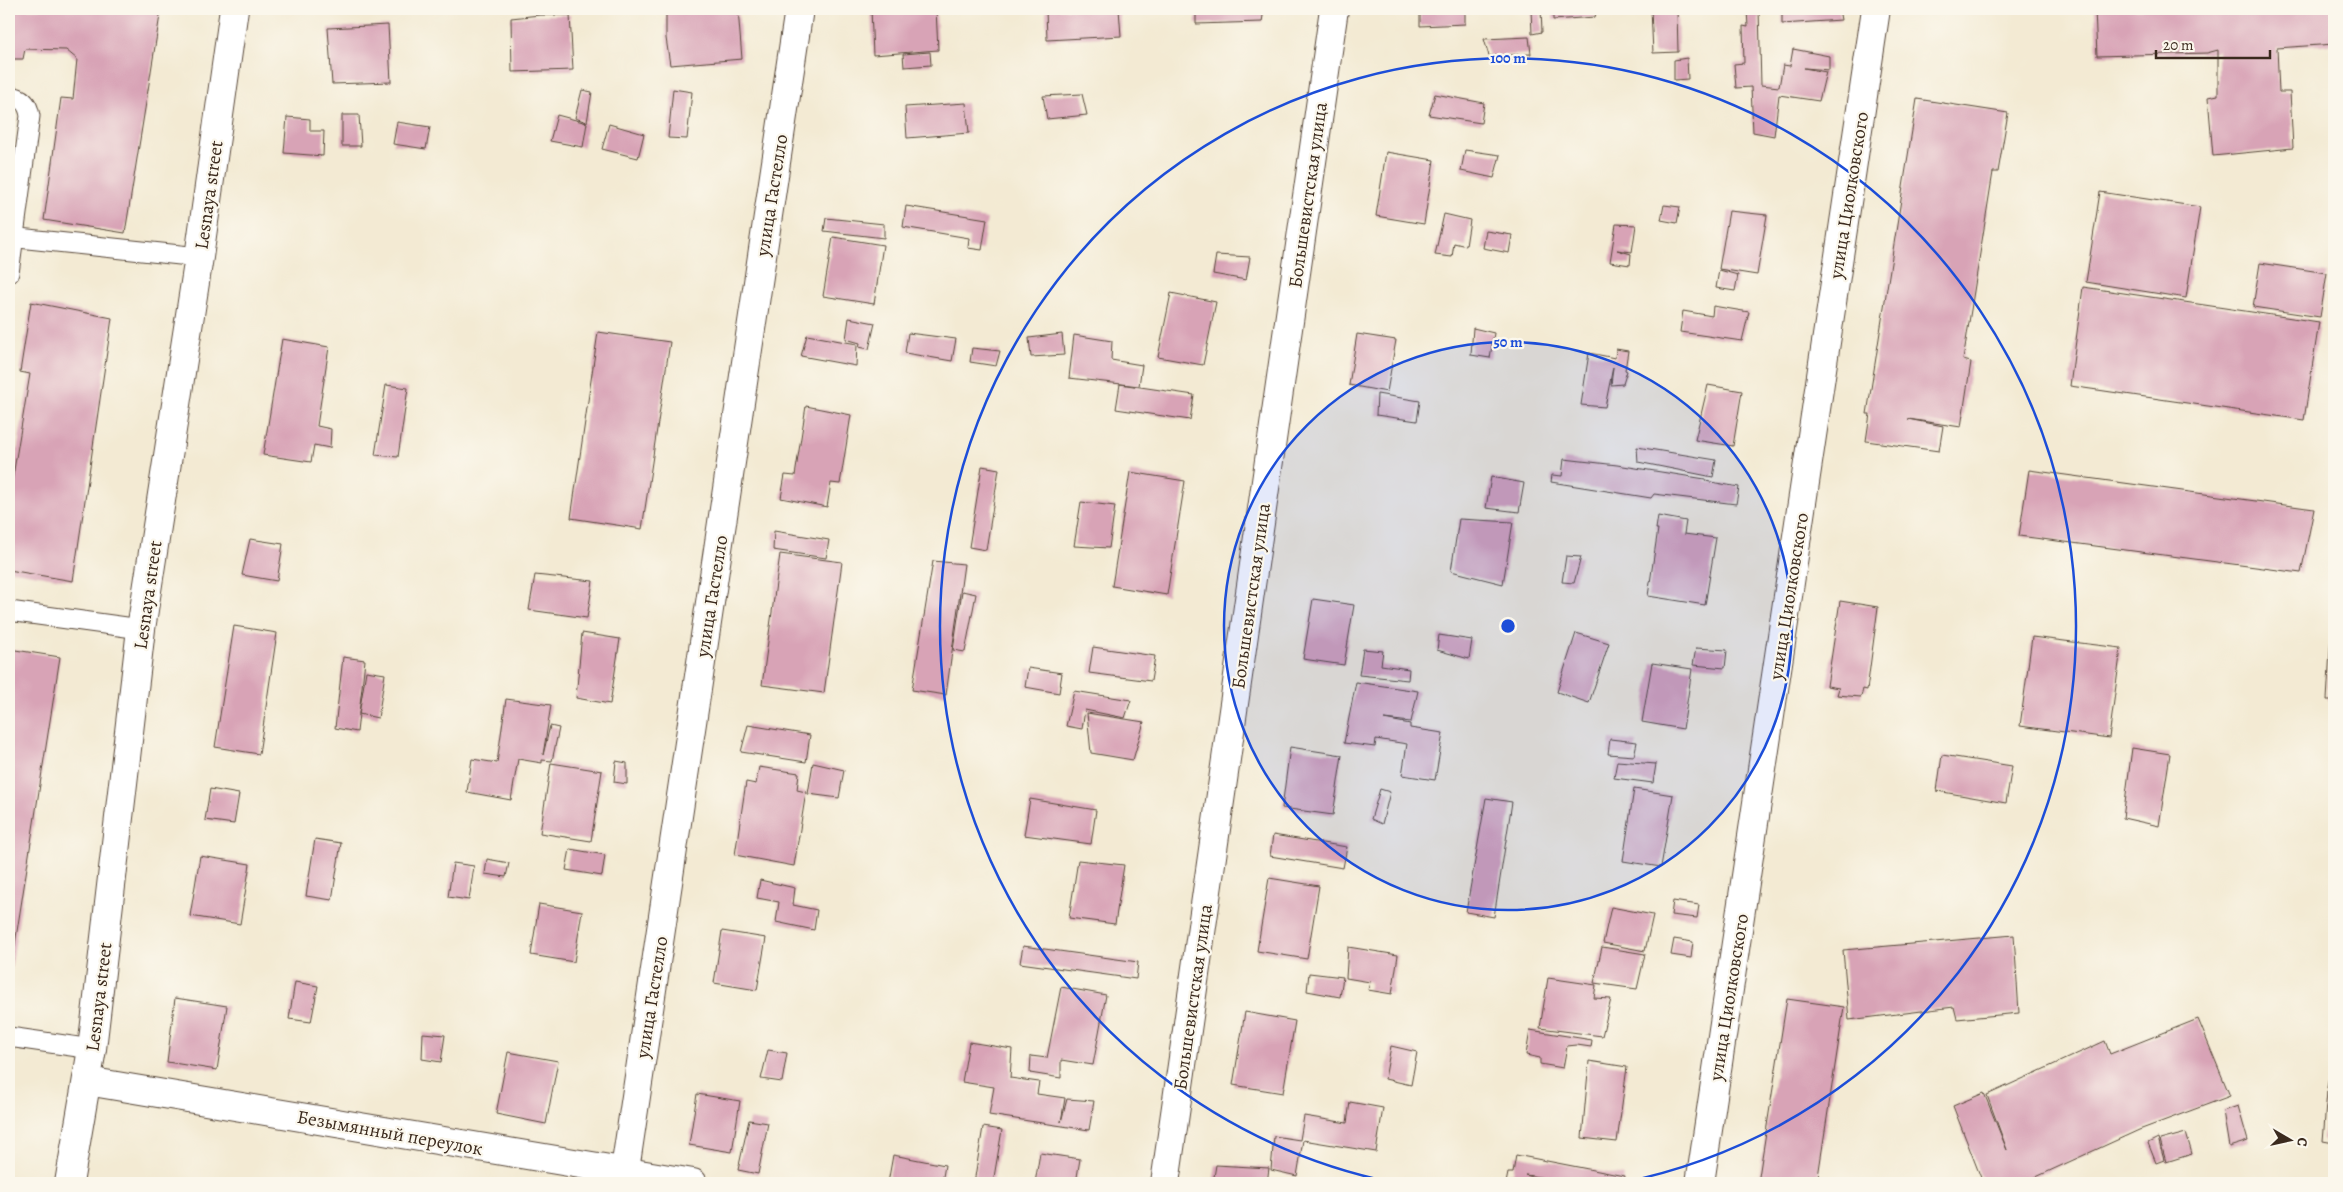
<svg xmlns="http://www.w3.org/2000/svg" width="2343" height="1192" font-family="Alegreya,serif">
	<rect width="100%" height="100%" fill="#fbf7ec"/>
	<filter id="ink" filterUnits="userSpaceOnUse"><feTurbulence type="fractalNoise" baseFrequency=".02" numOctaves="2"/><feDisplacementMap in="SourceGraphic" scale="10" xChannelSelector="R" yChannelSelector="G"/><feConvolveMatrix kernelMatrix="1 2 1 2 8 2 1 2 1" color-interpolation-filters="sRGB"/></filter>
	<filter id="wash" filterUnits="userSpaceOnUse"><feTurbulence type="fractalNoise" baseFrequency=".0096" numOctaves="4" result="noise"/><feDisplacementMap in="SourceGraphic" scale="20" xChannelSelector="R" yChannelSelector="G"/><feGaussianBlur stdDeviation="1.12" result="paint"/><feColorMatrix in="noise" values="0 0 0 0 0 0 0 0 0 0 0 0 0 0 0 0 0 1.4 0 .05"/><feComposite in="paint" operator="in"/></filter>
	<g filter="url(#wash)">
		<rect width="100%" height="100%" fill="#f3ead3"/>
		<g id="blocks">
			<g fill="#d8a3b6">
				<path d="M9,9H161L125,233L44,220L61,98L73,99L77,59L66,50L25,49L23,59H9Z"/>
				<path d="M690,9H738L742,59L670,65L666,38V10Z"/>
				<path d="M871,9H936L938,50L873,55Z"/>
				<path d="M1046,9H1119L1121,36L1047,40Z"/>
				<path d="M1196,9H1264L1262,22L1196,24Z"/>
				<path d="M1531,9H1541L1542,32L1532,34Z"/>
				<path d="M1553,9L1575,10L1597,9L1595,17L1553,20Z"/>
				<path d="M1651,9H1677L1678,52L1653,53Z"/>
				<path d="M1747,9H1759L1761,85L1779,87L1783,65L1790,66L1793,49L1829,56V70L1804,68L1826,72L1819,101L1779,95L1774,136L1753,132L1751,87L1736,88L1734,64L1744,63L1743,26L1748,27Z"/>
				<path d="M1782,9H1839L1841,20L1782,24Z"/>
				<path d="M2095,9H2334V44L2277,48L2279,92H2290L2293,148L2213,156L2208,97L2218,95V50L2207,53L2097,56Z"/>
				<path d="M1465,10V24L1420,26V13Z"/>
				<path d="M540,15H570L573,70L512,72L511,18Z"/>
				<path d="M388,25L391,82L332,84L328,28Z"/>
				<path d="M1529,37L1531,54L1489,56L1484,39Z"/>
				<path d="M930,52L931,65L904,67L903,54Z"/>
				<path d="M1687,58L1688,79L1674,80V60Z"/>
				<path d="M673,89L692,92L687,139L668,138Z"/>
				<path d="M582,90L592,92L587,122L575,118Z"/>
				<path d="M1082,94L1087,115L1047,119L1043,96Z"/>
				<path d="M1435,94L1484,103L1481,123L1429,115Z"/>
				<path d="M1917,99L2008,113L1998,172H1993L1963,360L1971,362L1961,427L1908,419L1943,426L1939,451L1866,441L1870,414H1867Z"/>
				<path d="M966,103L969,133L907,138L905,107Z"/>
				<path d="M342,115H359L361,146H342Z"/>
				<path d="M557,115L587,123L583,147L550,141Z"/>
				<path d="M287,117L310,119V131H324L323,156L284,153Z"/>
				<path d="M397,122L430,127L426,149L393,144Z"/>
				<path d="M609,124L644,134L638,158L602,149Z"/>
				<path d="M1465,150L1500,155L1494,178L1461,171Z"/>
				<path d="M1386,152L1434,160L1424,224L1376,216Z"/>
				<path d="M2100,192L2200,207L2186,298L2086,282Z"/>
				<path d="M1664,205L1680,207L1677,223L1661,220Z"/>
				<path d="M906,206L987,219L982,250L968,248L969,238L903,227Z"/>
				<path d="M1729,211L1767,215L1757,275L1719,269Z"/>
				<path d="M1444,214L1470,220L1466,246L1454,243L1452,257L1435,255Z"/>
				<path d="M826,218L884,224V238L824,231Z"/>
				<path d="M1616,224L1636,225L1632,252L1617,250L1631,254L1630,265L1610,262Z"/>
				<path d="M1486,231L1512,235L1509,253L1483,248Z"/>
				<path d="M833,237L883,245L874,304L823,296Z"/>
				<path d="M1216,255L1250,257L1246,280L1213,274Z"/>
				<path d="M2260,263L2327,273L2320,317L2253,307Z"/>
				<path d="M1719,270L1738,275L1735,291L1716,288Z"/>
				<path d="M2083,287L2319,322L2304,420L2070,386Z"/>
				<path d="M1171,293L1216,302L1203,365L1158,357Z"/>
				<path d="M31,302L112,318L73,581L9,570V500L30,374L20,372Z"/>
				<path d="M1713,306L1749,312L1742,341L1680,332L1683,311L1712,316Z"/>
				<path d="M849,318L875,323L869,349L859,347L860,343L846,339Z"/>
				<path d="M1473,328L1494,333L1490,358L1471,355Z"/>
				<path d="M598,332L670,342L642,529L571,518Z"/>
				<path d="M908,333L956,339L952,361L905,353Z"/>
				<path d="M1062,334L1064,355L1031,357L1029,338Z"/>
				<path d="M1357,334L1396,340L1387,392L1349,385Z"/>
				<path d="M807,335L857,344L856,366L801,356Z"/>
				<path d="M1074,335L1112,341L1111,360L1142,365L1139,386L1069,378Z"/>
				<path d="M282,339L329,347L317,426L331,429L330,448L314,445L311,462L263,455Z"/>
				<path d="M972,348L1000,351L996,366L970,362Z"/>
				<path d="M1616,349L1628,351L1625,370L1627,371L1623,384L1611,385L1613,367L1605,407L1581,405L1589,353L1615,358Z"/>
				<path d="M1120,384L1194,395L1190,420L1116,409Z"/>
				<path d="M386,385L408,388L398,457L375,455Z"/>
				<path d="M1708,385L1742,391L1733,446L1695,440Z"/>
				<path d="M1377,394L1420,401L1417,421L1376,415Z"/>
				<path d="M806,406L851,415L840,484L831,483L827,507L781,498L785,475L795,476Z"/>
				<path d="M1637,447L1716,460L1713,477L1638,462Z"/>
				<path d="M1564,459L1617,465L1705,479V481L1739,487L1736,504L1654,494L1651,498L1551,482L1552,475L1562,476Z"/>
				<path d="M982,466L999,469L986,550L969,547Z"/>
				<path d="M2029,470L2314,509L2301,573L2019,536Z"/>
				<path d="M1130,472L1185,481L1167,595L1112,586Z"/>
				<path d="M1491,477L1524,483L1519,512L1486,508Z"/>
				<path d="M1081,502L1115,506L1109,548L1074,546Z"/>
				<path d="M1658,516L1686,521L1684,534L1716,538L1705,605L1648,596L1658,529H1656Z"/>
				<path d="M1459,519L1513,522L1503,584L1451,571Z"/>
				<path d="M774,531L829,540L826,558L773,550Z"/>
				<path d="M250,539L283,544L277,581L242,575Z"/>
				<path d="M780,554L842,562L824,693L762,685Z"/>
				<path d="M1566,556L1581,557L1574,583L1562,582Z"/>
				<path d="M933,561L964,564L946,695L912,690Z"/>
				<path d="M535,575L593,581L587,618L529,610Z"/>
				<path d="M962,591L976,594L965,652L953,650Z"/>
				<path d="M1313,599L1354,605L1344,665L1303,659Z"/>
				<path d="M1840,601L1878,607L1867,690L1863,689L1861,697L1837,695L1839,688L1827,686Z"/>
				<path d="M234,626L277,633L259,754L215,747Z"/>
				<path d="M582,633L620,639L610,704L576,698Z"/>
				<path d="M1576,633L1609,643L1589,703L1557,692Z"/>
				<path d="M2331,633H2334V700H2327Z"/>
				<path d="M1439,635L1472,640L1469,659L1437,650Z"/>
				<path d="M2032,637L2121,648L2109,738L2020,726Z"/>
				<path d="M1093,647L1155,656L1151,681L1089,673Z"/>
				<path d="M1696,648L1727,650L1725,668L1693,665Z"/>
				<path d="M9,649L60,657L10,976H9Z"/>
				<path d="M1363,649L1383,651L1381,665L1409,669L1408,680L1359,675Z"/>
				<path d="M343,657L365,660L357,732L335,728Z"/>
				<path d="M1652,663L1692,669L1683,729L1642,722Z"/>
				<path d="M1028,668L1062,673L1059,693L1025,687Z"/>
				<path d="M366,671L385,674L378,718L359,714Z"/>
				<path d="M1356,682L1418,691L1411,722L1384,719L1410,724V728L1443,733L1435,780L1402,775L1407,744L1376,739L1375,747L1344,743Z"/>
				<path d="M1074,691L1131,700L1125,718L1085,710L1082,729L1066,726Z"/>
				<path d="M506,699L551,705L543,755L550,726L559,728L552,761L542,760V763L518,759L511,800L467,792L472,759L497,763Z"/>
				<path d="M1087,713L1144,722L1133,760L1091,753Z"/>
				<path d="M748,725L810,735L806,762L741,752Z"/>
				<path d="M1610,739L1637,742L1634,756L1608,754Z"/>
				<path d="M1290,747L1342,755L1333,815L1282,808Z"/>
				<path d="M2132,748L2170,754L2159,826L2123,818Z"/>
				<path d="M1942,755L2012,766L2006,803L1937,791Z"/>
				<path d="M616,761L627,763V784L614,782Z"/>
				<path d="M1617,761L1656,764L1653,783L1614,778Z"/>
				<path d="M551,763L602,771L591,841L540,833Z"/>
				<path d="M813,763L844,770L839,798L808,794Z"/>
				<path d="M759,767L799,773L797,790L806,792L794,866L735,855L746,782L756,784Z"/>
				<path d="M210,789L239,794L234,824L205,820Z"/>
				<path d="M1380,789L1390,792L1382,824L1371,819Z"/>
				<path d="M1634,789L1673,795L1661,867L1623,861Z"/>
				<path d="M1486,798L1512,802L1494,917L1466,912Z"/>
				<path d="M1030,799L1096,810L1091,844L1024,835Z"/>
				<path d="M1273,835L1347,847L1343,868L1270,856Z"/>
				<path d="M315,839L341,843L332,900L306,896Z"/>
				<path d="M570,849L605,855L602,876L566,870Z"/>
				<path d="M200,856L250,864L240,924L190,916Z"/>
				<path d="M487,859L509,863L506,877L485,874Z"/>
				<path d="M1078,860L1124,865L1115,924L1069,918Z"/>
				<path d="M453,863L474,866L469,900L448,897Z"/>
				<path d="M1269,878L1319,886L1307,959L1257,951Z"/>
				<path d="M760,880L795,888L793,905L817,910L814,930L776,922L779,902L757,898Z"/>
				<path d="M1673,901L1699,905L1697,918L1671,915Z"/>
				<path d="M539,904L582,911L574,962L531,955Z"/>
				<path d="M1611,907L1653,915L1645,951L1603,943Z"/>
				<path d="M722,931L766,938L757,990L714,983Z"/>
				<path d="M2014,935L2019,1013L1957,1019L1954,1007L1849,1020L1843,950Z"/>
				<path d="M1674,939L1693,942L1691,958L1671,955Z"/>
				<path d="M1023,946L1138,962L1136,979L1020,963Z"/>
				<path d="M1348,947L1398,955L1392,994L1368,990L1370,982L1346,978Z"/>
				<path d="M1602,947L1645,954L1637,989L1594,983Z"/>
				<path d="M1309,973L1343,977L1340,997L1307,991Z"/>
				<path d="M1548,978L1596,985L1594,998L1611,999L1602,1036L1540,1028Z"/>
				<path d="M295,982L318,986L311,1022L289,1019Z"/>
				<path d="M1061,987L1106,995L1093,1065L1061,1060V1078L1030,1073L1031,1056L1047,1058Z"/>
				<path d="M175,998L227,1006L217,1070L167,1062Z"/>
				<path d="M1787,999L1844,1007L1817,1183H1758Z"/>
				<path d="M1245,1012L1295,1021L1283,1093L1233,1085Z"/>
				<path d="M2198,1019L2230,1096L2139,1130L2023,1183H1983L1953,1106L1984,1093L2007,1150L1987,1095L2105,1041L2110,1054Z"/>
				<path d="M1530,1030L1592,1040L1591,1047L1577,1045L1567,1046L1563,1068L1540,1064V1058L1526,1055Z"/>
				<path d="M423,1033L445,1035L441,1062L422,1059Z"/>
				<path d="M969,1042L1012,1049L1010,1078L1039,1082L1037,1094L1065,1098L1061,1122L1067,1099L1094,1101L1089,1130L989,1115L994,1087L962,1082Z"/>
				<path d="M1391,1046L1417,1052L1411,1085L1385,1079Z"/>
				<path d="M768,1050L787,1053L782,1082L761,1079Z"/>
				<path d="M2333,1050H2334V1089L2327,1088Z"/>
				<path d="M508,1052L558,1061L546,1124L496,1114Z"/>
				<path d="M1589,1061L1627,1067L1617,1142L1582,1138Z"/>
				<path d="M2327,1091L2334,1092V1143L2323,1141Z"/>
				<path d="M697,1094L740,1101L732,1152L689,1145Z"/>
				<path d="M1350,1102L1383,1108L1376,1152L1303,1140L1297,1176L1271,1170L1274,1136L1300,1140L1304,1116L1347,1123Z"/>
				<path d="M2238,1106L2248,1141L2229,1147L2223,1111Z"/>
				<path d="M749,1120L768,1123L758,1174L738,1170Z"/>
				<path d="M983,1127L1002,1130L993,1183H974Z"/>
				<path d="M2186,1133L2192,1154L2166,1162L2160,1140Z"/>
				<path d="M2158,1138L2164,1160L2156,1163L2148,1143Z"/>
				<path d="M1040,1153L1080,1159L1076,1183H1035Z"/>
				<path d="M893,1155L945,1165L942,1183H888Z"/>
				<path d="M1516,1155L1624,1176L1623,1183H1580L1525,1175L1561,1183H1506L1508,1173H1513Z"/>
				<path d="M1216,1165L1269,1168L1267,1183H1213Z"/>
			</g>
		</g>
	</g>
	<g filter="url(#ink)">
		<use href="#blocks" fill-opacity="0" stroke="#574739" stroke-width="1"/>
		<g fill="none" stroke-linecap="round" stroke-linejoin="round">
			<g stroke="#574739" stroke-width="21">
				<g id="lane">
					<path d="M9,96C22,97 28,103 30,116L9,273"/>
					<path d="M9,237L199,257"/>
					<path d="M9,611L141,629"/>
					<path d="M9,1037L92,1049"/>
				</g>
			</g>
			<g stroke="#574739" stroke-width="30">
				<g id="street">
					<path d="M87,1081L693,1183"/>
					<path d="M69,1183L92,1049L141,629L199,257L234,9"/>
					<path d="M623,1183L799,9"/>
					<path d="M1165,1183L1334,9"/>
					<path d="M1700,1183L1876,9"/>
				</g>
			</g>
			<use href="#lane" stroke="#fff" stroke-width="19"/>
			<use href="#street" stroke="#fff" stroke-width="28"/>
		</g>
	</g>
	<circle cx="1508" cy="626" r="284" fill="#1d4ed8" fill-opacity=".12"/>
	<g fill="none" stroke="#1d4ed8" stroke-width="2.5">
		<circle cx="1508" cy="626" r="284"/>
		<path d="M1395 1183A568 568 0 1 1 1621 1183"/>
	</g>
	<g text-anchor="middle" stroke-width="4.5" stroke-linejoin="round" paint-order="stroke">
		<g font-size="19" fill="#3b2a1e" stroke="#fbf7ec">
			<text transform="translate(208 195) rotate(-82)" y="7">Lesnaya street</text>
			<text transform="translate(771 195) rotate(-81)" y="7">улица Гастелло</text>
			<text transform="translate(1307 195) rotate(-82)" y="7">Большевистская улица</text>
			<text transform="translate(1848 195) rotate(-81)" y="7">улица Циолковского</text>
			<text transform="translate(147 595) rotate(-82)" y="7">Lesnaya street</text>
			<text transform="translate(711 596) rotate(-81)" y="7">улица Гастелло</text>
			<text transform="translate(1250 596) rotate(-82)" y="7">Большевистская улица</text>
			<text transform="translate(1788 596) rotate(-81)" y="7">улица Циолковского</text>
			<text transform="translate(98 997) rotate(-83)" y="7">Lesnaya street</text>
			<text transform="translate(651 997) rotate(-81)" y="7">улица Гастелло</text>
			<text transform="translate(1192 997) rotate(-82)" y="7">Большевистская улица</text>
			<text transform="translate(1728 997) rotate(-81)" y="7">улица Циолковского</text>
			<text transform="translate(390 1132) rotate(10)" y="7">Безымянный переулок</text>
		</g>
	</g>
	<circle cx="1508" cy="626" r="8" fill="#1d4ed8" stroke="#fbf7ec" stroke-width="2.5"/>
	<g font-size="15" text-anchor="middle" font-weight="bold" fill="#1d4ed8" stroke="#fbf7ec" stroke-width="4.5" stroke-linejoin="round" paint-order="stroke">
		<text x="1508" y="63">100 m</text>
		<text x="1508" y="347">50 m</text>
	</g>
	<rect width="2343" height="1192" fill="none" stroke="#fbf7ec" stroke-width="30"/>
	<g transform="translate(2290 1140) rotate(99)" stroke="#fbf7ec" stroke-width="4" paint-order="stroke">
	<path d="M0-4L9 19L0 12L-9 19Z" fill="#3b2a1e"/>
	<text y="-8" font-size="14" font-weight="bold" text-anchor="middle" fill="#3b2a1e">С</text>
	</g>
	<path d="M2156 50v8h114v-8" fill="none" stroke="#3b2a1e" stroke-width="2.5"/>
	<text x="2163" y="50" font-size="15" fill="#3b2a1e" stroke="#fbf7ec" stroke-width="4" paint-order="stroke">20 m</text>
</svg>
